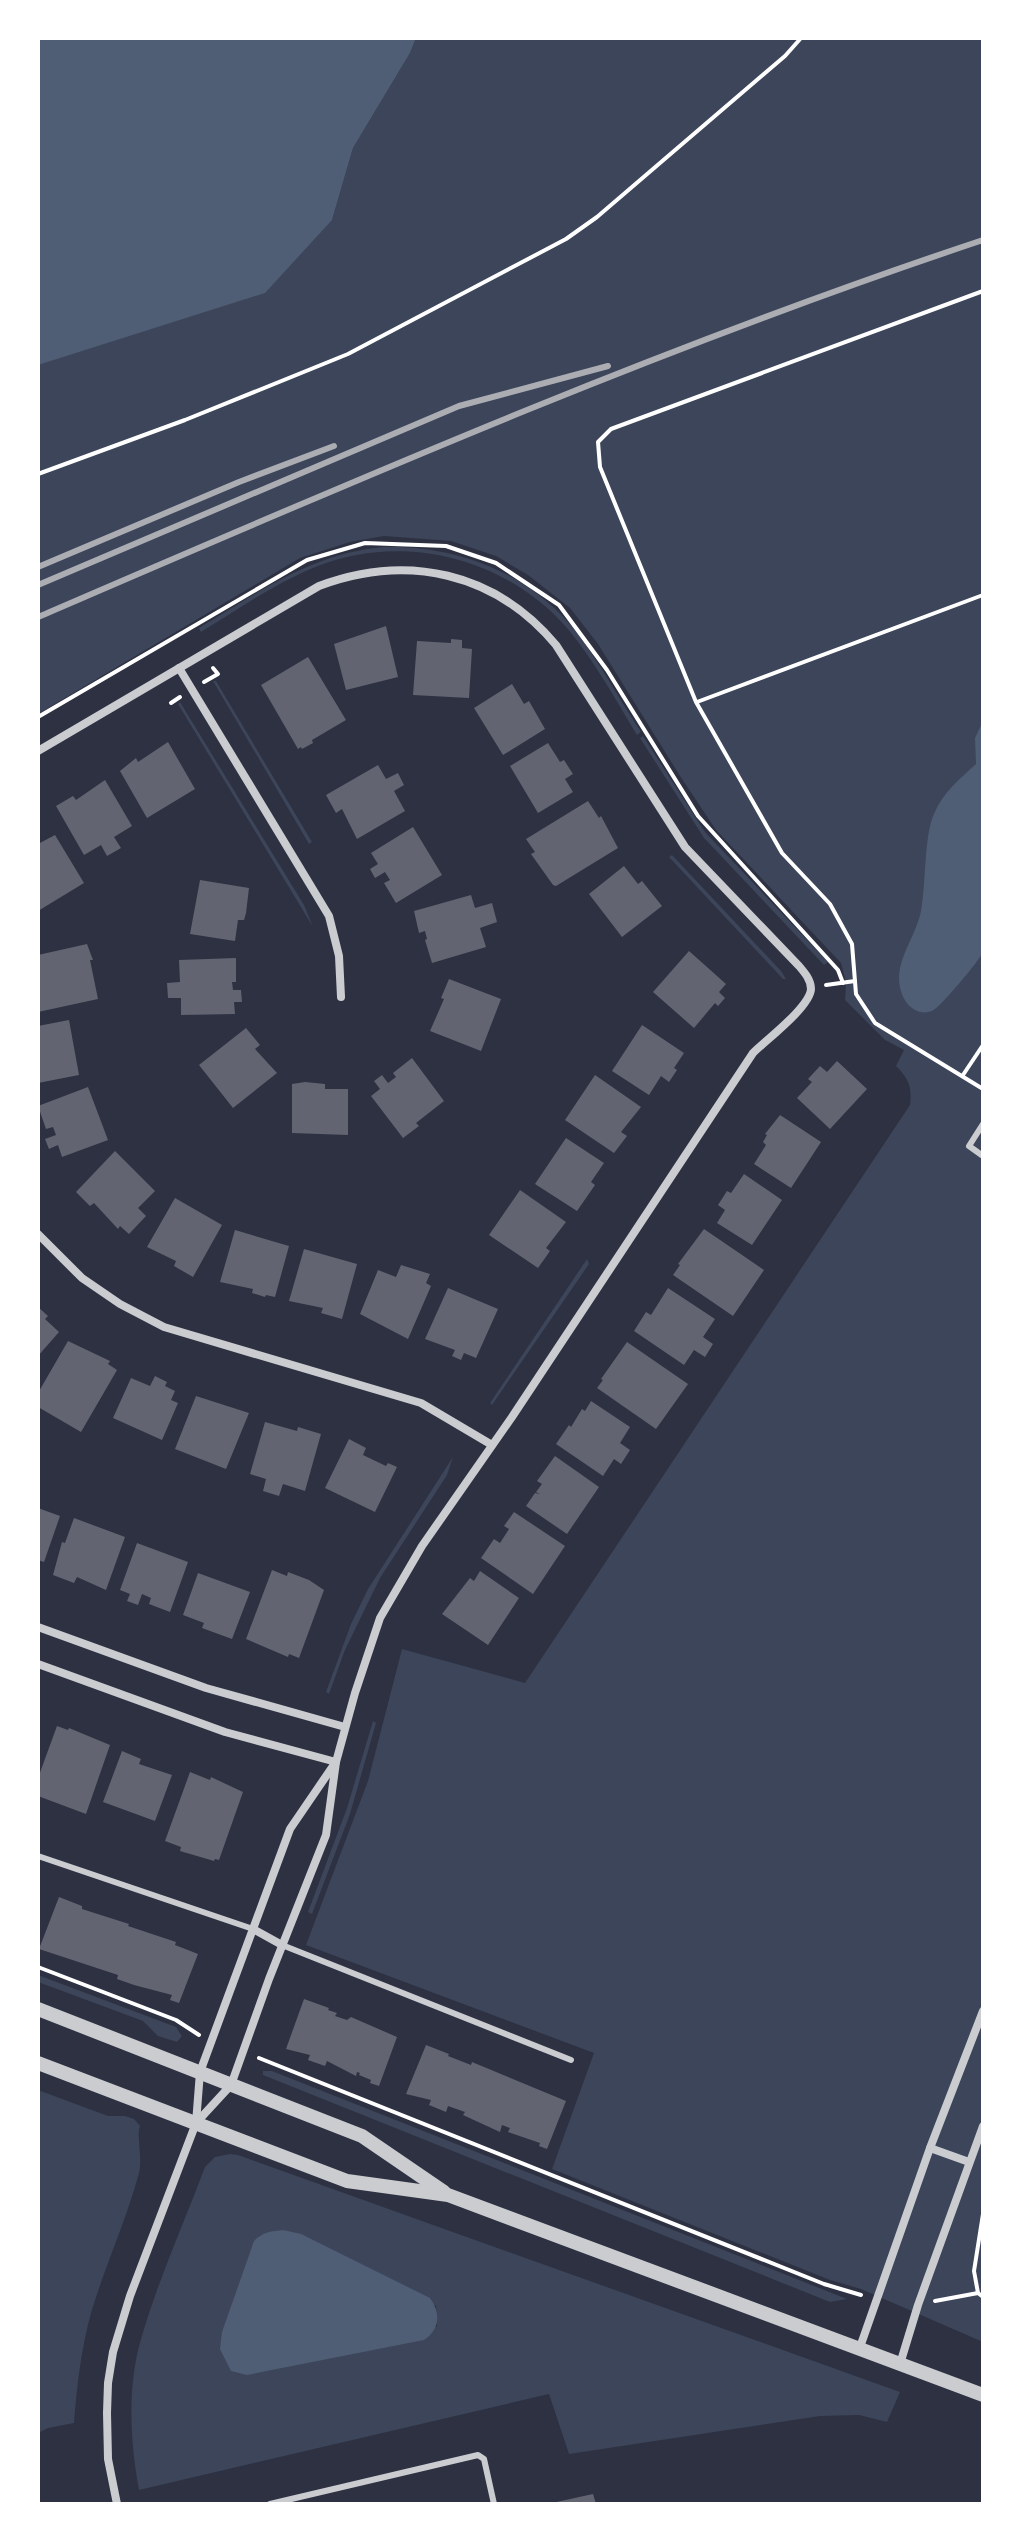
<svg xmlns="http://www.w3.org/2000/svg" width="1021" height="2542" font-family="Lora,serif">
	<rect width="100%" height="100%" fill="#2d3142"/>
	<g fill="#3c4559" fill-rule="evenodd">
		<path d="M416,38H983V2342L861,2289L830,2280L552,2169L594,2053L306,1945L368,1781L402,1649L525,1683L910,1105C912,1087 909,1079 896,1066L904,1050L885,1040L845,1000L846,982L841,963L716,830L680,776L598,644L570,608L528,575L496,556L451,541L384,536L350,542L300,558L38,714V365L80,350L332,220L353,148L410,53Z"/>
		<path d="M384,547C458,545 532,574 578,634C601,665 620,700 641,732L637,735C615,699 594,660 567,628C506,558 404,532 318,566C277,582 239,609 201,632L199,628C259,592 312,553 384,547Z"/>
		<path d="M213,681H216L312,842L309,844Z"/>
		<path d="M180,702L304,905L313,927L178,704Z"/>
		<path d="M643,736L705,832L828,962L824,965L704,838L640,738Z"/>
		<path d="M672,855L781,971L786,979H783L669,857Z"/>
		<path d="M587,1259L589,1264L492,1405L490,1403Z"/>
		<path d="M453,1457L447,1475L380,1578L345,1650L329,1694L326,1692L351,1624L368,1589Z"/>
		<path d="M373,1721L376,1723L350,1814L312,1914L308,1912L347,1808Z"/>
		<path d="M38,1975L176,2027L182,2036L177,2042L158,2036L143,2021L38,1982Z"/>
		<path d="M263,2071H272L847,2299L830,2302L263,2075Z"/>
		<path d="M38,2090L108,2116H125L134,2119L140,2126C136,2136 143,2157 139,2173C126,2221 105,2266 91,2313C81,2350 77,2385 74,2423L48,2428L38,2433Z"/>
		<path d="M230,2154L238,2155L900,2392L887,2422L859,2415L820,2416L569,2454L549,2394L139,2490C130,2441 127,2387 141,2339C158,2280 184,2223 205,2167L215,2157ZM283,2230L436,2306L437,2327L259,2236Z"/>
	</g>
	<g fill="#4f5d75">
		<path d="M38,38H416L410,53L353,148L332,220L265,293L38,365Z"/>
		<path d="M983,721C983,780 983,839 983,897C983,911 987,940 983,952C980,960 940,1008 932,1011C922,1015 912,1010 906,1002C886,969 915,942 921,911C926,885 924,835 934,814C943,792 959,780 976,764L975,738Z"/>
		<path d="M283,2230L301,2234L430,2298C441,2313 440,2329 424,2340L247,2375L231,2371L220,2349L222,2332L254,2241C262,2232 272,2231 283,2230Z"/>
	</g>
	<g fill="#626471">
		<path d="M386,626L398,677L346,690L334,644Z"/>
		<path d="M451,639L462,640V648L472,649L469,698L413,695L417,641L451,643Z"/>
		<path d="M308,657L346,720L312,740L313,743L302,749L301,747L298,749L261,685Z"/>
		<path d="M512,684L524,704L529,701L545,729L503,755L474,708Z"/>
		<path d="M168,742L195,789L147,818L120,771L136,758L138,762Z"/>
		<path d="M548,743L560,762L564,760L573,774L565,779L573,792L538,813L510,766Z"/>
		<path d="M378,765L386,779L398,773L404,785L394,791L405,811L357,839L342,809L336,813L326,795Z"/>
		<path d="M105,780L132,826L114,837L121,848L107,856L101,845L84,855L56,806L73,796L76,800Z"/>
		<path d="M588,801L599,818L601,816L618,848L556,886L553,885L531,854L535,852L526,839Z"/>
		<path d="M413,827L442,875L396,903L384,883L390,880L385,872L375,878L370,869L378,864L371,853Z"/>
		<path d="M55,835L84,883L38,911V844Z"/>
		<path d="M624,866L638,884L642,881L662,906L622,937L589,894Z"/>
		<path d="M200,880L249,888L246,913L244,920H238L235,941L190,934Z"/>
		<path d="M471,895L475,908L492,903L497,922L480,928L486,947L432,963L425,940L427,939L425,931L419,933L414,911Z"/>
		<path d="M87,944L93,960H90L98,999L38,1012V955Z"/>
		<path d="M689,951L726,984L719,992L725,998L718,1006L715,1003L694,1028L653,992Z"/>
		<path d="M236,958V982H232L233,990H241L242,1002H234L235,1014L181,1015V998H168L167,983L180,982L179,960Z"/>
		<path d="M449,979L501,999L481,1051L430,1031L444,999L441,998Z"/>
		<path d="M69,1020L79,1075L38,1083V1026Z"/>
		<path d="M642,1025L684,1053L674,1068L677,1070L669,1082L661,1076L649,1095L612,1071Z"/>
		<path d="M246,1028L260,1045L255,1049L277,1073L233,1108L199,1065Z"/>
		<path d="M412,1058L444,1101L416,1123L419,1126L403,1138L371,1096L380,1089L374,1081L382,1075L388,1083L396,1077L393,1073Z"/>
		<path d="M837,1061L867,1089L830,1129L797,1098L812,1082L808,1079L820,1066L827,1072Z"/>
		<path d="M595,1075L641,1107L621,1132L627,1136L614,1153L565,1120Z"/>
		<path d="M305,1082L325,1084V1089H348V1135L292,1133V1084Z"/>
		<path d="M88,1087L108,1140L62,1157L58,1145L49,1149L45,1139L56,1135L53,1127L46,1129L38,1106Z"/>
		<path d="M780,1115L821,1142L791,1188L754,1164L766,1145L763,1142L767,1135L765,1134Z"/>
		<path d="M566,1138L604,1163L591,1182L595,1185L577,1211L535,1184Z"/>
		<path d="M115,1151L155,1191L138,1208L146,1216L129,1234L120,1226L118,1229L94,1203L90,1206L76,1192Z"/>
		<path d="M744,1174L782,1200L752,1245L717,1223L725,1210L718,1205L727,1191L731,1193Z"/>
		<path d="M520,1190L566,1222L546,1248L550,1251L538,1268L489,1235Z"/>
		<path d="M175,1198L222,1225L193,1277L174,1266L176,1261L147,1247Z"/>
		<path d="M704,1229L764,1270L733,1316L673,1275L680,1265L678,1264Z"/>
		<path d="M235,1230L289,1246L275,1297L266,1295L265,1297L252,1293L253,1289L220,1282Z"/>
		<path d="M304,1249L357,1264L342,1319L321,1313L323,1308L289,1301Z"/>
		<path d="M401,1265L430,1274L426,1283L431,1286L408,1339L360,1314L378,1270L396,1277Z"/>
		<path d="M448,1288L498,1309L476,1358L464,1353L461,1360L452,1356L455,1350L425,1339Z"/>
		<path d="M668,1288L715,1319L703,1337L713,1344L705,1357L694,1350L684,1365L634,1331L646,1312L651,1315Z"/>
		<path d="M38,1307L48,1316L45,1319L59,1332L38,1356Z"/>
		<path d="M68,1341L110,1361L108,1364L117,1370L81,1432L38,1407V1393Z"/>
		<path d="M627,1342L688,1384L656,1429L597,1388L603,1380L601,1379Z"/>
		<path d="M155,1376L167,1382L165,1386L175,1391L171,1400L178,1403L162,1440L113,1418L131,1378L150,1386Z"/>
		<path d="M196,1396L249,1413L226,1469L175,1449Z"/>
		<path d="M591,1401L630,1427L620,1443L630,1450L621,1464L614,1459L603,1476L556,1444L569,1425L571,1427L582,1409L585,1411Z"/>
		<path d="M265,1422L297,1431L298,1427L321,1434L305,1491L283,1484L279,1496L263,1491L266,1479L250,1474Z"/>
		<path d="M349,1439L366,1448L363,1455L386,1466L388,1463L397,1467L375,1512L325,1488Z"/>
		<path d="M555,1456L599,1487L567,1534L526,1506L535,1493L540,1494L536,1492L542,1484L537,1481Z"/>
		<path d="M38,1508L60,1516L44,1562L38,1560Z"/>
		<path d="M514,1512L565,1546L533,1594L481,1558L494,1539L500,1543L509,1529L504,1526Z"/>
		<path d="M74,1518L125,1537L106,1590L77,1577L74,1583L53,1575L62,1542L65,1543Z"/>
		<path d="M137,1543L188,1562L170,1612L149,1604L151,1598L142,1594L138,1605L127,1601L130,1594L120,1590Z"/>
		<path d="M272,1570L287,1576L288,1572L309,1580L324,1590L299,1658L289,1654L288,1657L246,1639Z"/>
		<path d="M480,1571L519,1598L488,1645L442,1614L470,1578L474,1581Z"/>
		<path d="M198,1573L250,1592L232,1639L202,1628L204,1623L183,1615Z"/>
		<path d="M57,1726L68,1730L69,1728L110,1745L86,1814L38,1796V1778Z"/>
		<path d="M122,1751L141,1759L139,1764L172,1775L155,1821L103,1802Z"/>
		<path d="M190,1772L210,1780L211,1777L243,1792L219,1860L215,1859L214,1861L180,1851L181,1847L165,1841Z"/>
		<path d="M59,1897L82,1906V1909L129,1924L128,1926L176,1942L175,1945L198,1954L179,2003L170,2000L172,1995L134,1985L117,1979L118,1975L39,1949Z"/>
		<path d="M304,1999L329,2008L328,2010L337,2013L335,2016L347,2020L351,2017L397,2037L379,2086L370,2083L371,2080L359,2075L360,2073L357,2072L356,2076L327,2061L325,2066L308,2060L310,2055L286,2049Z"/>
		<path d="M426,2045L449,2054L448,2056L471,2065L472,2062L566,2101L547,2149L539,2146L540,2143L508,2132L510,2128L502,2125L500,2132L463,2115L465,2112L448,2106L446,2112L429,2105L431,2100L406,2094Z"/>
		<path d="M593,2494L596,2504H552V2503Z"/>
	</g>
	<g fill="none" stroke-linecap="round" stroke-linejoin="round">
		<g stroke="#fff" stroke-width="4">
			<path d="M983,291L611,429L598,442L600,467L696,702L782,853L830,904L852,944L856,994L875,1023L983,1089"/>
			<path d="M38,474L185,420L348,354L566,239L597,217L785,56L801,38"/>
			<path d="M204,682L218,674L213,668"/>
			<path d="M697,702L983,595"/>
			<path d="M171,703L180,697"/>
			<path d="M38,717L307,560L365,543L446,546L496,563L559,605L607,670L698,816L838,970L843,983"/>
			<path d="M826,985L855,981"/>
			<path d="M963,1075L983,1045"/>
			<path d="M38,1967L176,2020L199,2035"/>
			<path d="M259,2058L824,2284L861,2295"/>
			<path d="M978,2293L974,2271L983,2214"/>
			<path d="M935,2301L978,2293L983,2297"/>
		</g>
		<g stroke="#caccd0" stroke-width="6">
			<path d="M983,1124L969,1146L983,1156"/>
			<path d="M38,1856L253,1929"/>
			<path d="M282,1945L571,2060"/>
			<path d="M270,2504L478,2455L484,2459L494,2504"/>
		</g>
		<g stroke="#caccd0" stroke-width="8">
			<path d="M179,668L329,916L339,956L341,997"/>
			<path d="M38,751L319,586C407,553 495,572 556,645L685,847L799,966C805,973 811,980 811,989C810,1007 766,1040 753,1053L512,1417L422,1546L380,1618L355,1693L336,1762L326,1835L269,1979L231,2085L196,2123"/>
			<path d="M38,1234L82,1278L120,1304L164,1327L421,1403L492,1445"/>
			<path d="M38,1627L206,1688L345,1727"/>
			<path d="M38,1664L225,1732L336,1762"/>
			<path d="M253,1929L282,1945"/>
			<path d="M930,2148L969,2162"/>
			<path d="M859,2350L930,2148L983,2011"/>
			<path d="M900,2364L918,2305L983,2126"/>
			<path d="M117,2504L108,2459L107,2413L108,2383L113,2352L130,2296L196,2123L200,2072L290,1829L333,1766"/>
		</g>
		<g stroke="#caccd0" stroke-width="14">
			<path d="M38,2009L362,2136L444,2192"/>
			<path d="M38,2063L347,2181L448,2195L983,2395"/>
		</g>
		<g stroke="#abadb3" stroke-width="6">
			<path d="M38,567L239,482L334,446"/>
			<path d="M38,585L459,406L608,366"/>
			<path d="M38,617C349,483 661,347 983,240"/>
		</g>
	</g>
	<rect width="1021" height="2542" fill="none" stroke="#ffffff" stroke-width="80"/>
</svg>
